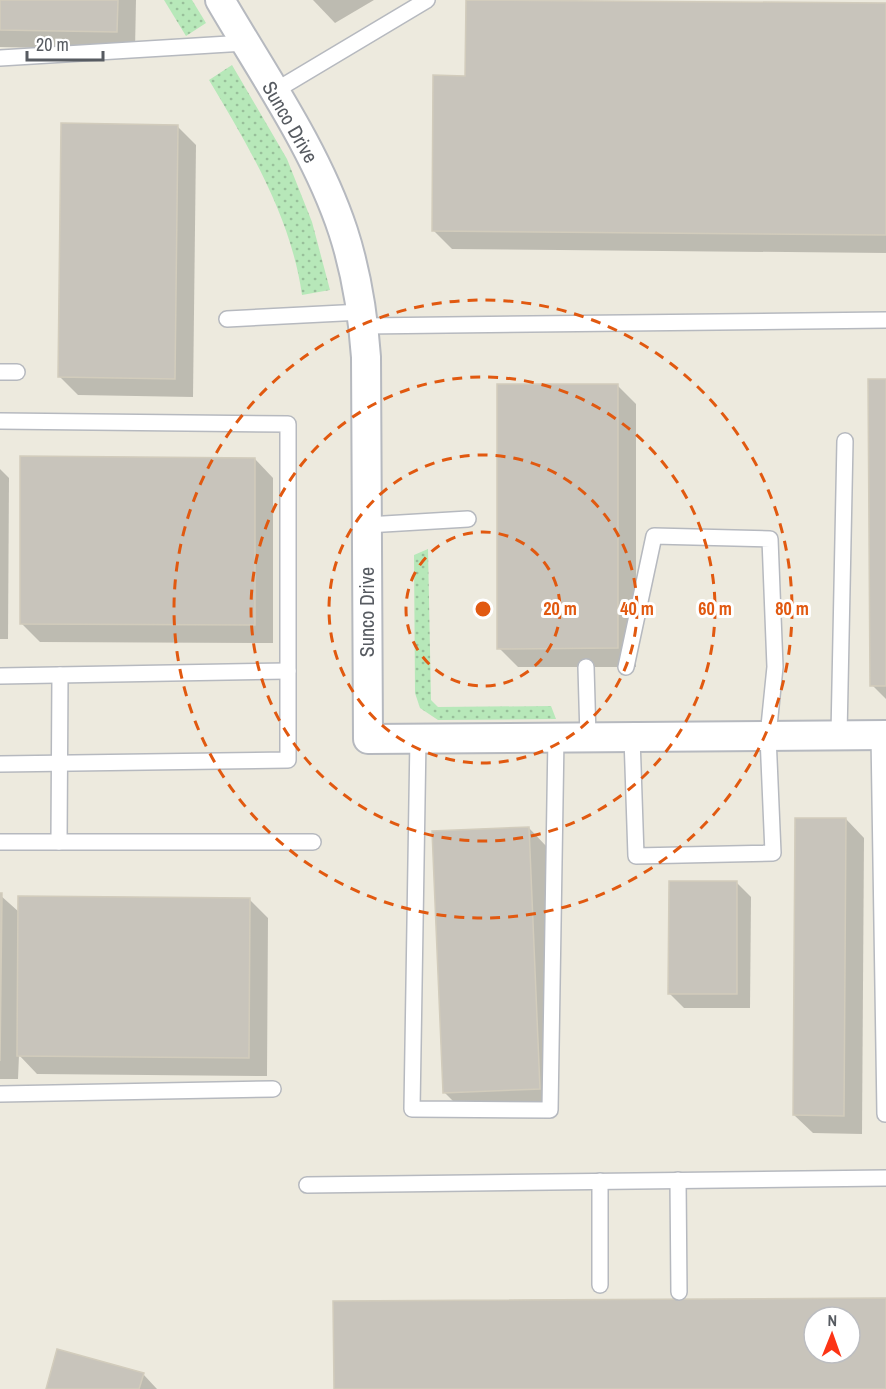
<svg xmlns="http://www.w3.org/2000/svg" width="886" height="1389" font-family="'Archivo Narrow',sans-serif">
	<defs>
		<pattern id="grass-dots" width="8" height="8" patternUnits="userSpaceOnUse" patternTransform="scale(1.5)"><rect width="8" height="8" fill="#b7e8b9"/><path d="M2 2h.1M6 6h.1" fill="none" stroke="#98bf9a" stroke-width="1.8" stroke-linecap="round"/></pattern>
	</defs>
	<rect width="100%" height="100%" fill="#edeade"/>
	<g fill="url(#grass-dots)">
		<path d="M164,0H192L206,23L186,36Z"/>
		<path d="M232,65L287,159L312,222L330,290L302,295C291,217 249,147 209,80Z"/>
		<path d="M428,549L431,700L438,707L551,706L556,719L438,720L420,708L415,693L414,555Z"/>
	</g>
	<g fill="#0003">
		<path d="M0,0H136L135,50L0,47Z"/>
		<path d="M313,0H374L335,23Z"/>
		<path d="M886,4V253L452,249L433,230L467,78Z"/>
		<path d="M177,126L196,145L193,397L78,395L60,377Z"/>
		<path d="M886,380V699L872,685Z"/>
		<path d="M617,385L636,404V667H518L499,648Z"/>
		<path d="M255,459L273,478V643L40,642L21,623Z"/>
		<path d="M0,469L9,478L8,639H0Z"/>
		<path d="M846,819L864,838L862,1134L813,1133L794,1115Z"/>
		<path d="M529,828L547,847L558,1107L463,1111L444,1092Z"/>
		<path d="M737,883L751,897L750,1008H684L669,993Z"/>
		<path d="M0,895L19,912L249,899L268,918L267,1076L37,1074L19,1055L18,1079H0Z"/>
		<path d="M143,1374L157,1389H47Z"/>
	</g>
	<g fill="#c8c4bb" stroke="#d2ccbc" stroke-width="1.5" fill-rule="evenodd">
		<path d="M0,0H118L117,32L0,30Z"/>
		<path d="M466,0L886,3V235L432,231L433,75L465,76Z"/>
		<path d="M61,123L178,125L175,379L58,377Z"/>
		<path d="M868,379H886V686H870Z"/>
		<path d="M497,384H618V648L497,649Z"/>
		<path d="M20,456L255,458V625L20,624Z"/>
		<path d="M795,818H846L844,1116L793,1115Z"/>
		<path d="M529,827L540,1089L443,1093L432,831Z"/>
		<path d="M669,881H737V994H668Z"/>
		<path d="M0,893H2L0,1061Z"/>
		<path d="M18,896L250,898L249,1058L17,1056Z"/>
		<path d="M886,1298V1389H334L333,1301ZM814,1317H850V1353H814Z"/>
		<path d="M57,1349L144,1373L139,1389H46Z"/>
	</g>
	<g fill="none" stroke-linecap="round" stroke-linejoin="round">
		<g stroke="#b6b9bf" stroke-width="18">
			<g id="lane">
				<path d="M0,58L245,43"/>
				<path d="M273,92L427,0"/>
				<path d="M227,319L362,312"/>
				<path d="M364,326L886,320"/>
				<path d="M0,372H17"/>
				<path d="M0,421L288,424V760L0,764"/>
				<path d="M367,525L468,519"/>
				<path d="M586,667L588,737"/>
				<path d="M626,667L654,536L770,539L775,667L768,736L773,853L636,856L632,737"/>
				<path d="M0,676L288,671"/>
				<path d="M839,735L845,441"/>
				<path d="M879,735L885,1114"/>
				<path d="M418,738L412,1109L550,1110L556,737"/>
				<path d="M0,842H313"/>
				<path d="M59,842L60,675"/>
				<path d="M0,1094L273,1089"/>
				<path d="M678,1180L679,1292"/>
				<path d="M307,1185L886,1178"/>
				<path d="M600,1285V1181"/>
			</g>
		</g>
		<g stroke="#b6b9bf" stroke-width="32">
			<path id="street" d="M220,0C263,74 316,149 343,231C356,271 363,315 366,357L368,739L886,735"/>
		</g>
		<use href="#lane" stroke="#fff" stroke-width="15"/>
		<use href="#street" stroke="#fff" stroke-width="28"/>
	</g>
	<g fill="none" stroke="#e15910" stroke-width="3" stroke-dasharray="10 8">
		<circle cx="483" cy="609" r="77"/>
		<circle cx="483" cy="609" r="154"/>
		<circle cx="483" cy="609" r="232"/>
		<circle cx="483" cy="609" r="309"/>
	</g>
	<g text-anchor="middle" stroke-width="6" stroke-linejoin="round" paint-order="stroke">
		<g font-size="20" fill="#575b61" stroke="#fff">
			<text transform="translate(290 122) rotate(60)" y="7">Sunco Drive</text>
			<text transform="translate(367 612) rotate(-90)" y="7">Sunco Drive</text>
		</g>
	</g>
	<circle cx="483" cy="609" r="9" fill="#e15910" stroke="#fff" stroke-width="3"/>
	<g font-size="18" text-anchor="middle" font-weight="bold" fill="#e15910" stroke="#fff" stroke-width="6" stroke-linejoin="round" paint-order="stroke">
		<text x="560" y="615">20 m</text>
		<text x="637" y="615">40 m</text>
		<text x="715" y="615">60 m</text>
		<text x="792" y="615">80 m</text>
	</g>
	<g transform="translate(832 1335) rotate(1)"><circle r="28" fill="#ffffff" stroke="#bcbdc0" stroke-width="1.5"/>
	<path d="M0-4.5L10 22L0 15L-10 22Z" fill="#fc3415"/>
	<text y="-9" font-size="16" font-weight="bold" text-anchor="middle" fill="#575b61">N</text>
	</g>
	<path d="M27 51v9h76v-9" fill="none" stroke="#575b61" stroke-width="3"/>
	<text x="36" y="51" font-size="18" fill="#575b61" stroke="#ffffff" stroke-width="4.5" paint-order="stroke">20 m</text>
</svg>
